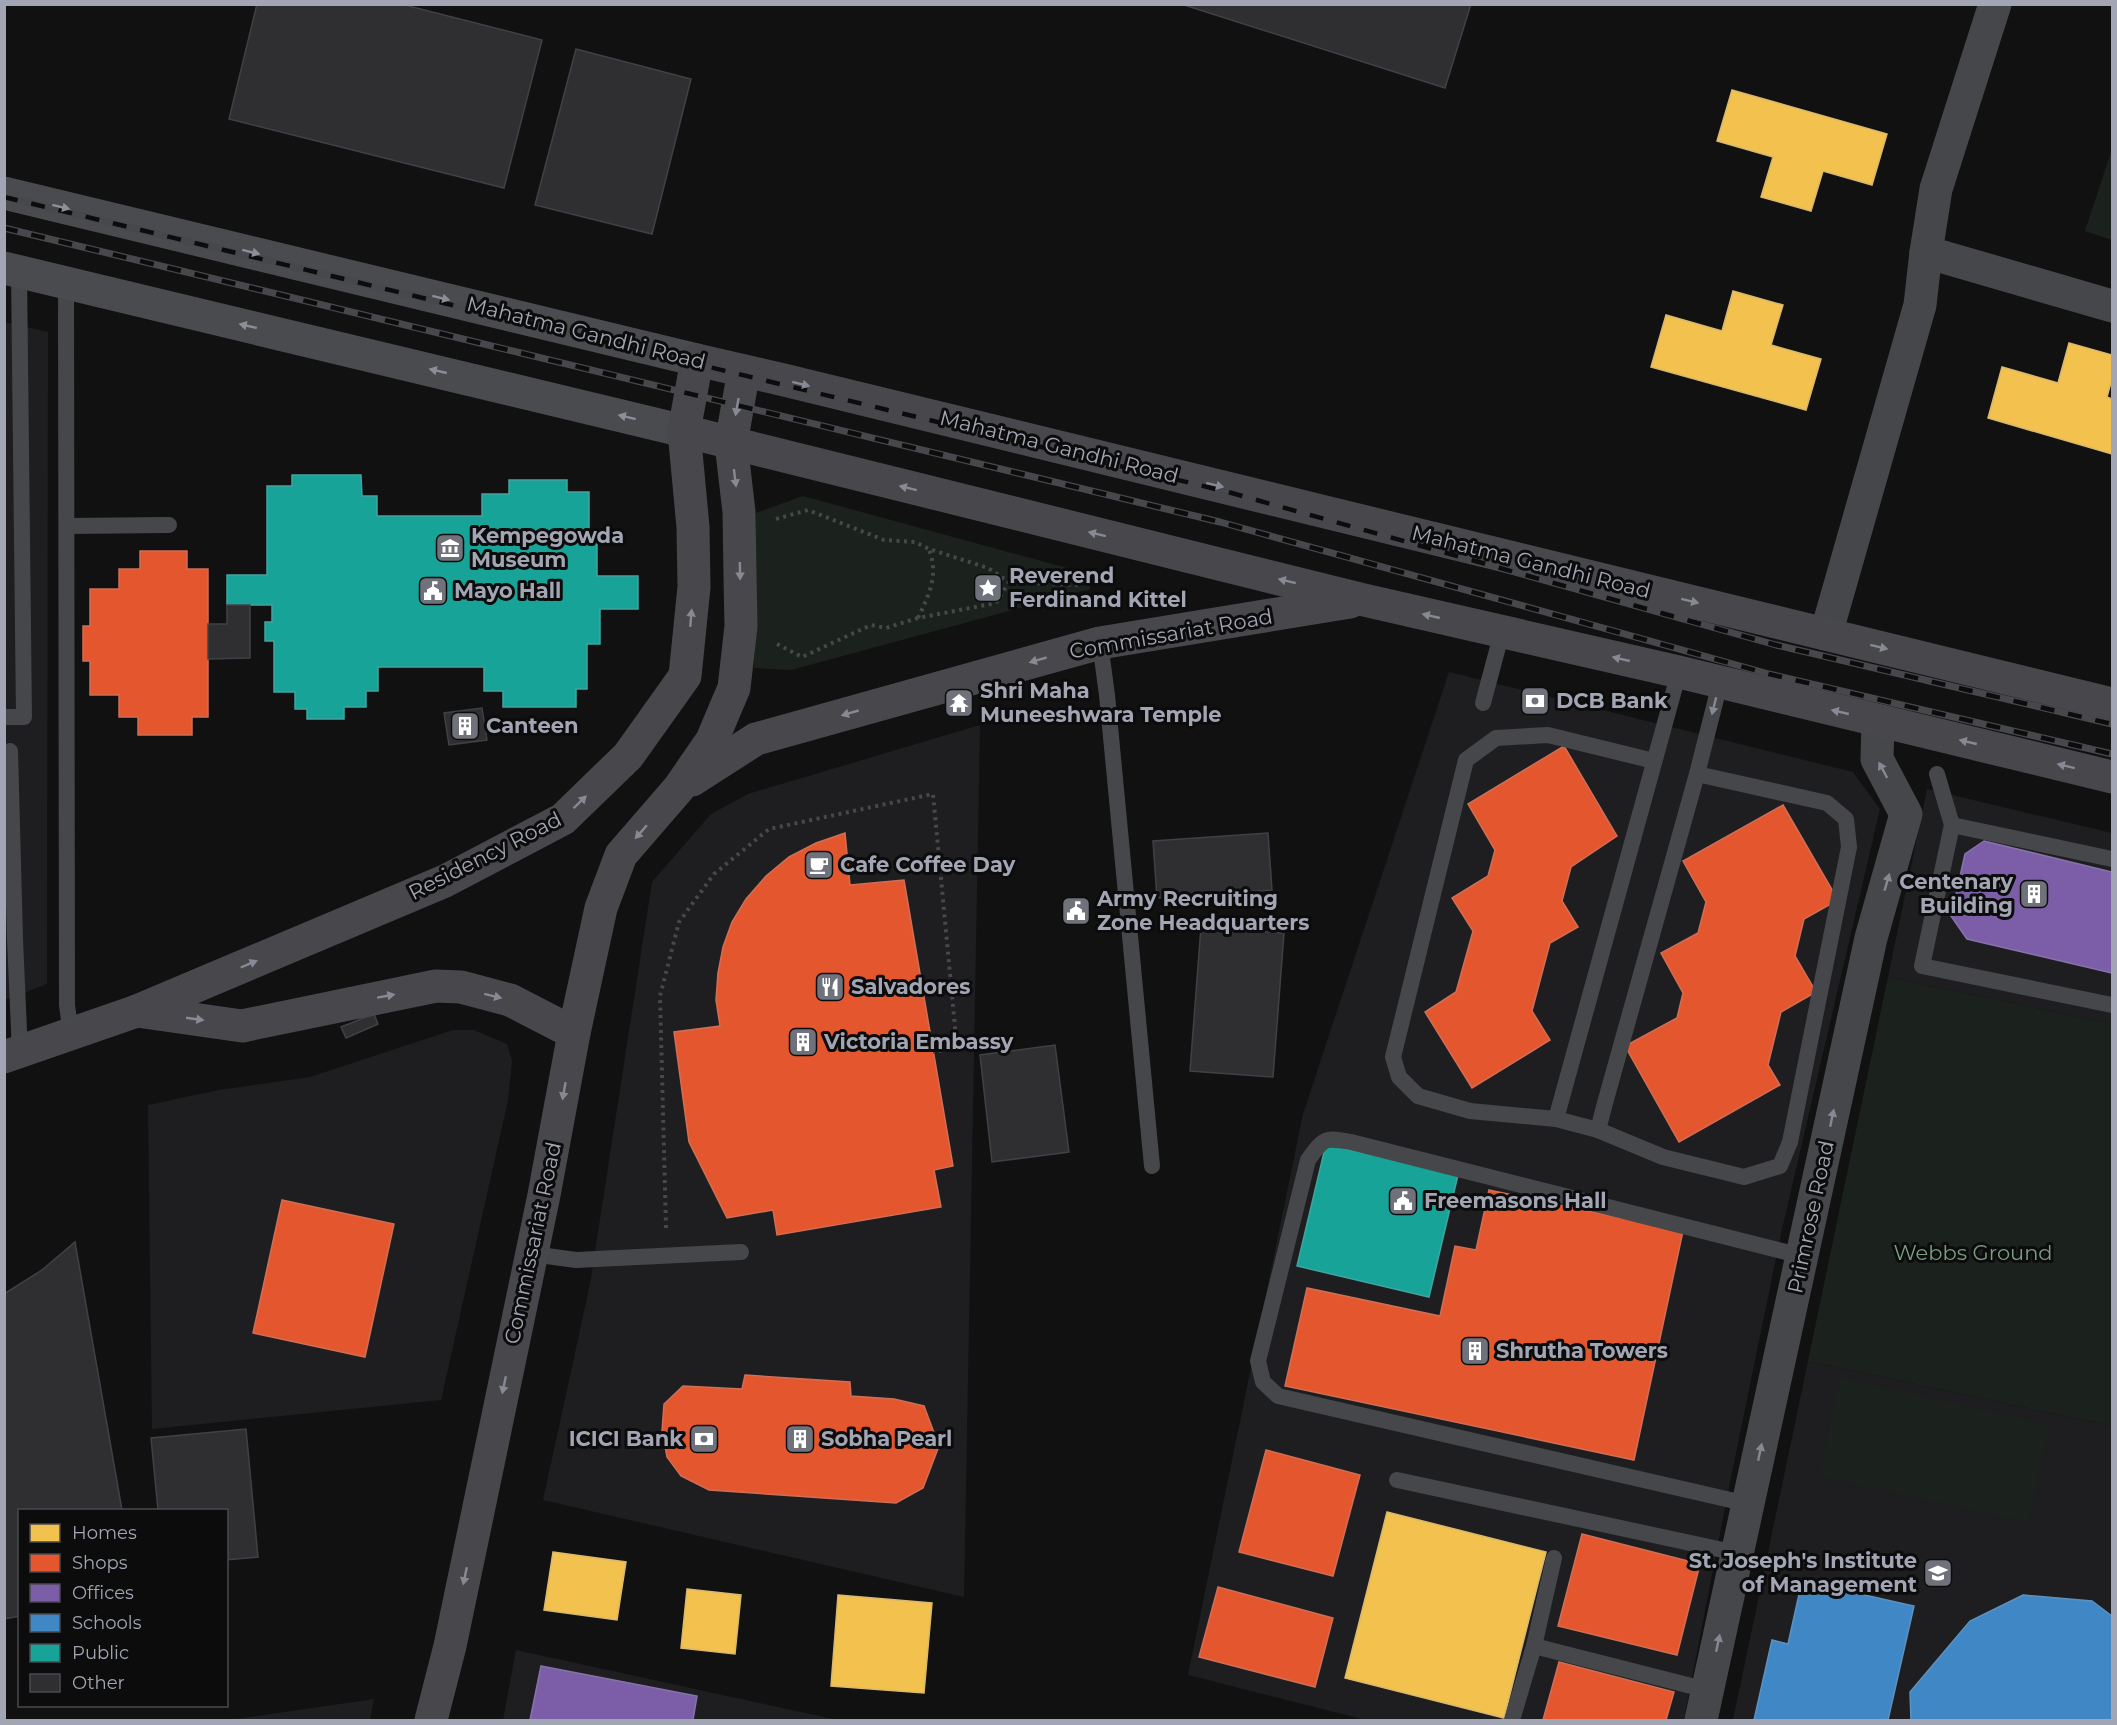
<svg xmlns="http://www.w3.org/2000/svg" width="2117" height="1725" font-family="Montserrat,sans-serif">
	<rect width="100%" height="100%" fill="#111112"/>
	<g fill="#1e1e20">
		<path d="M5,322L48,332L47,984L5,1000Z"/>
		<path d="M1449,672L1853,772L1880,809L1782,1229L1728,1492L1684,1720H1366L1188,1675L1303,1114Z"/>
		<path d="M980,725L964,1597L543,1500L590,1284L652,882L711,814L748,794Z"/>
		<path d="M1927,789L2112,833V1024L1888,977Z"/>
		<path d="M453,1030H474L507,1044L512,1061L508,1100L441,1400L152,1429L148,1105L219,1090L310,1077Z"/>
		<path d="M1808,1361L2112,1426V1720H1733Z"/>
		<path d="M516,1650L833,1719V1720H503Z"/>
		<path d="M374,1699L370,1720H229Z"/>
	</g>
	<g fill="#1b221d">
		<path d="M2112,149V240L2085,231Z"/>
		<path d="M803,496L1089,574L1090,589L791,670L754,668L756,513Z"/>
		<path d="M1888,977L2112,1024V1426L1808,1361Z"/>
		<path d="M1840,1378L2050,1425L2028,1522L1819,1476Z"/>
	</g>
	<g fill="#f2c14e" stroke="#dab96c" stroke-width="1.5">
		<path d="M1732,90L1887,134L1872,185L1823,171L1811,211L1761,197L1773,157L1717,141Z"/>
		<path d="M1733,291L1783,305L1771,345L1821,359L1806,410L1651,367L1666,315L1722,331Z"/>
		<path d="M2069,343L2112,355V379L2107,397L2112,399V454L1988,418L2002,367L2058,383Z"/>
		<path d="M1387,1512L1546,1552L1504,1718L1345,1678Z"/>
		<path d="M553,1552L626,1562L617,1620L544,1610Z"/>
		<path d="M687,1589L741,1595L735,1654L681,1648Z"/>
		<path d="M838,1595L932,1603L924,1693L831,1686Z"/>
	</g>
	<g fill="#e4572e" stroke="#d06e56" stroke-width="1.5">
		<path d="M140,551H187V569H208V717H192V735H138V717H119V695H90V661H83V626H90V589H119V569H140Z"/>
		<path d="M1564,746L1617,836L1571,867L1562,901L1578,927L1550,943L1532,1011L1550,1040L1472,1088L1425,1012L1456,992L1473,931L1452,898L1488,876L1495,850L1468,804Z"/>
		<path d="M1783,805L1838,900L1804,919L1795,956L1816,992L1781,1012L1768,1065L1780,1085L1679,1142L1625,1046L1677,1018L1683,993L1661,953L1698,933L1706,902L1683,861Z"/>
		<path d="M845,833L850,885L904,880L953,1166L934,1170L941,1207L777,1235L773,1210L727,1218L689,1142L674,1032L720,1026L716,1000L718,973L723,947L732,922L746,899L766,876L789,857L816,843Z"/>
		<path d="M1489,1190L1683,1231L1634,1460L1285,1386L1307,1288L1440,1316L1455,1246L1476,1250Z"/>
		<path d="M282,1200L394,1224L365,1357L253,1333Z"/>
		<path d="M745,1375L850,1382L851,1396L894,1399L924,1406L939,1446L923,1488L896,1503L709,1490L681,1476L667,1457L662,1431L664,1404L683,1386L742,1389Z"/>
		<path d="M1266,1450L1360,1475L1333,1576L1239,1552Z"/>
		<path d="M1582,1534L1700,1564L1677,1655L1558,1626Z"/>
		<path d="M1218,1587L1333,1618L1315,1687L1199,1657Z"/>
		<path d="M1559,1662L1674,1692L1666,1720H1543Z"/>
	</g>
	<g fill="#7b5ea7" stroke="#8773ab" stroke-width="1.5">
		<path d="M1984,841L2112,872V973L1967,939L1951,916L1965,854Z"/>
		<path d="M541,1666L697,1696L693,1720H530Z"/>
	</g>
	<g fill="#3f88c5" stroke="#5d91c0" stroke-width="1.5">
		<path d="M1802,1581L1914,1606L1888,1720H1754L1772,1640L1788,1644Z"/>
		<path d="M2023,1595L2092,1601L2112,1616V1720H1911L1910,1692L1970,1621Z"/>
	</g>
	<g fill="#17a398" stroke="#41a4a0" stroke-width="1.5">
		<path d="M292,475H361L362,496H377V516H482V494H509V480H567V492H589V533H597V576H638V609H600V644H587V689H576V707H503V691H484V667H378V691H366V707H344V719H307V709H295V692H274V641H265V622H272V605H227V575H267V486H292Z"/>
		<path d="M1326,1144L1458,1175L1429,1297L1297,1266Z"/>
	</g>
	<g fill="#2f2f31" stroke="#404146" stroke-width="1.5">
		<path d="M257,4H401L542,40L504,188L229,119Z"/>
		<path d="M1181,4H1471L1445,88Z"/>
		<path d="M576,49L691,79L652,234L535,205Z"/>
		<path d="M227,605H250V658L208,659V624H227Z"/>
		<path d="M482,708L487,740L449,745L444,713Z"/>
		<path d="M1268,833L1272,890L1157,898L1153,841Z"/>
		<path d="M1201,927L1284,933L1273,1077L1190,1071Z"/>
		<path d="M374,1014L378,1024L346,1038L341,1027Z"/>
		<path d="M1055,1045L1069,1152L992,1162L980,1055Z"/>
		<path d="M75,1242L122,1510H20V1616L4,1619V1294L42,1270Z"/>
		<path d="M246,1429L258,1557L226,1560V1510H158L151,1438Z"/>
	</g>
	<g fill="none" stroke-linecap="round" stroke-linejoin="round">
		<g stroke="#47474c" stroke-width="4" stroke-dasharray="3 4.5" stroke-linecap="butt">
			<path d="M776,519L808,510L884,540L915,542L929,549L988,568L1009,582L1078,585"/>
			<path d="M918,618C929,595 939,574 929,550"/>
			<path d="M777,644L802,657L871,625L886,628L918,618L996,603L1009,582"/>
			<path d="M666,1228L660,996L679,922L714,874L769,829L933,794L957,1048L933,1052"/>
		</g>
		<g stroke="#46474a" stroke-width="16">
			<path d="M66,283L67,1005L71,1035"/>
			<path d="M67,526L169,525"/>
			<path d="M1100,643L1107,695L1152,1166"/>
			<path d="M1483,703L1502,632"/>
			<path d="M4,717H24L19,271"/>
			<path d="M10,751L15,939L20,1053"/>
			<path d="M1654,761L1548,735L1496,738L1466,760L1393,1057L1399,1077L1418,1096L1470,1111L1556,1119L1679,672"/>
			<path d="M1697,774L1827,803L1846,819L1849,847L1790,1142L1780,1166L1744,1177L1663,1157L1598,1130L1605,1103L1697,774L1720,683"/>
			<path d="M1937,774L1952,825L1922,966L2112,1005"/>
			<path d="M1952,825L2112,859"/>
			<path d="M1556,1119L1598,1130"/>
			<path d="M532,1254L576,1260L741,1252"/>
			<path d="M1397,1480L1737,1553"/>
			<path d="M1748,1504L1278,1396L1263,1382L1258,1361L1308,1160C1324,1138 1324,1137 1351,1142L1802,1256"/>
			<path d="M1534,1646L1707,1690"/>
			<path d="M1512,1720L1534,1646L1554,1558"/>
		</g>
		<g stroke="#46474a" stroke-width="33">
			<path d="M1995,4L1936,189L1926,252L2112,306"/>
			<path d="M1826,634L1920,305L1926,252"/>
			<path d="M1701,1720L1871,938L1906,814L1877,759L1878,721"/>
		</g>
		<g stroke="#4a4b4e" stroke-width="33">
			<path d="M4,193L697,360"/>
			<path d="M4,268L684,431"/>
		</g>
		<g stroke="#48484c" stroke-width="33">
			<path d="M684,431L1364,600L1679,672L2112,777"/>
			<path d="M692,780L756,739L1100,643L1350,602"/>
			<path d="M137,1011L242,1026L436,986L461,987L510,1000L574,1033"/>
			<path d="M4,1057L137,1011L445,881L563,819L628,756L685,676L694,587L693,527L684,431L697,360L784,380L2112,704"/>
			<path d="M431,1720L450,1646L544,1195L574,1033L601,908L621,855L679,788L712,740L734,688L741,626L740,576L739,512L731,443L744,371"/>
		</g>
		<g stroke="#47484b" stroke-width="7">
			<g id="rail">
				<path d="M4,197L1228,492L1776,645L2112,724"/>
				<path d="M4,228L1220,522L1769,674L2112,754"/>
			</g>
		</g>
		<use href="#rail" stroke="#0c0c0d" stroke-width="4.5" stroke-dasharray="14" stroke-linecap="butt"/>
	</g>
	<defs><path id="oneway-solid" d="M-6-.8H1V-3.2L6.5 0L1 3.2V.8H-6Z" transform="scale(1.5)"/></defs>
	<g fill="#8c8e9a">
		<use href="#oneway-solid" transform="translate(61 207) rotate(14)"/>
		<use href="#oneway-solid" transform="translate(251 252) rotate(14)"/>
		<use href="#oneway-solid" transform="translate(441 298) rotate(14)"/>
		<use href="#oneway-solid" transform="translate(248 326) rotate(-167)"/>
		<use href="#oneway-solid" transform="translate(438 371) rotate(-167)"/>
		<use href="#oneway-solid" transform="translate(627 417) rotate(-166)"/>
	</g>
	<g fill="#878994">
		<use href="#oneway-solid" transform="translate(801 384) rotate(14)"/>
		<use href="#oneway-solid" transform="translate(737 407) rotate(100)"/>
		<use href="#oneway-solid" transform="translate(735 478) rotate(83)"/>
		<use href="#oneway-solid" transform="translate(1215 485) rotate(14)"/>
		<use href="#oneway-solid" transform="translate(908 488) rotate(-166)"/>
		<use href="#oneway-solid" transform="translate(1097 534) rotate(-166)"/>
		<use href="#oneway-solid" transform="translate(740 571) rotate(89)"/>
		<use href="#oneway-solid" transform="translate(1287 581) rotate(-166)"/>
		<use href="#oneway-solid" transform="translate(1690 601) rotate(14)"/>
		<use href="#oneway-solid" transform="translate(1431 616) rotate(-167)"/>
		<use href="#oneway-solid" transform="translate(691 618) rotate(-85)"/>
		<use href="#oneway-solid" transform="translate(1879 647) rotate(14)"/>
		<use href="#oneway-solid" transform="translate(1621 659) rotate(-167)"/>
		<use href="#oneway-solid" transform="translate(1038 660) rotate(164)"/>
		<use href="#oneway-solid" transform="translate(1840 712) rotate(-167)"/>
		<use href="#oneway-solid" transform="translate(850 713) rotate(164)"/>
		<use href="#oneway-solid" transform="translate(1968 742) rotate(-167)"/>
		<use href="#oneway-solid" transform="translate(2066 766) rotate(-166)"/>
		<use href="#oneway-solid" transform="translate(580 802) rotate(-44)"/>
		<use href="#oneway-solid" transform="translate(641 832) rotate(131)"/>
		<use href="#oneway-solid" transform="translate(249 964) rotate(-23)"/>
		<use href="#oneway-solid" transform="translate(386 996) rotate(-10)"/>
		<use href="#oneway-solid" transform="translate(493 996) rotate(14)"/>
		<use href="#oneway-solid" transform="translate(195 1019) rotate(8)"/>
		<use href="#oneway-solid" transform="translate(564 1091) rotate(100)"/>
		<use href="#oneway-solid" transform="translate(504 1385) rotate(102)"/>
		<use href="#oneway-solid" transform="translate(465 1576) rotate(102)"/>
	</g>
	<g fill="#868994">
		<use href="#oneway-solid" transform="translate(1714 706) rotate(104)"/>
		<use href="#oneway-solid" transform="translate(1883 770) rotate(-118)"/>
		<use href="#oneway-solid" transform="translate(1887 882) rotate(-74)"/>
		<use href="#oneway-solid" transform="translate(1832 1118) rotate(-78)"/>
		<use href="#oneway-solid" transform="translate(1760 1452) rotate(-78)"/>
		<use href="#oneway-solid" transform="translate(1718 1643) rotate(-78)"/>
	</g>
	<defs>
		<g id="museum-square" transform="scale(1.5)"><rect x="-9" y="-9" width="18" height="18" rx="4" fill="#6f717b" stroke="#0c0c0d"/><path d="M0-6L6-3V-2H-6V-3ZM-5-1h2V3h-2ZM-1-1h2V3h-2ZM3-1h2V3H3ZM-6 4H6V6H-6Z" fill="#fff"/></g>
		<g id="sight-square" transform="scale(1.5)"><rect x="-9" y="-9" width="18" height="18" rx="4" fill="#6f717b" stroke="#0c0c0d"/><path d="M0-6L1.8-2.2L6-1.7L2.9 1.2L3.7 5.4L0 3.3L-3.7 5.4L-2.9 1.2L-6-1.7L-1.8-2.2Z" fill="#fff"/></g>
		<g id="civic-square" transform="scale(1.5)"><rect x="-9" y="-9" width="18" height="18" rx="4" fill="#6f717b" stroke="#0c0c0d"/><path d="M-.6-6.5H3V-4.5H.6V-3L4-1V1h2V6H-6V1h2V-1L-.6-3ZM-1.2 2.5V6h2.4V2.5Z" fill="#fff"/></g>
		<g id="bank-square" transform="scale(1.5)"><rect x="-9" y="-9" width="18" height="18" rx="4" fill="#6f717b" stroke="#0c0c0d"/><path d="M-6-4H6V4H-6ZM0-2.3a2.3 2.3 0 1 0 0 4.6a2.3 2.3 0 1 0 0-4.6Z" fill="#fff"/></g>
		<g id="temple-square" transform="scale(1.5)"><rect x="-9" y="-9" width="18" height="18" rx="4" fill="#6f717b" stroke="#0c0c0d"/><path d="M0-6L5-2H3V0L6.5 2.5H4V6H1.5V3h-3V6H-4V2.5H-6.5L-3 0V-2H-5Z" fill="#fff"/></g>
		<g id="building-square" transform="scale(1.5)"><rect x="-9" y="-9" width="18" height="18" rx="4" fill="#6f717b" stroke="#0c0c0d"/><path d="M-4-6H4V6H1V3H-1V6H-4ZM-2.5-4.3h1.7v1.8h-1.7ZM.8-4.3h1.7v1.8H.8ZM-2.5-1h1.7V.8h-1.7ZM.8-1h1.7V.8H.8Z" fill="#fff"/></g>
		<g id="cafe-square" transform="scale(1.5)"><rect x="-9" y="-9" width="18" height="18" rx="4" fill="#6f717b" stroke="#0c0c0d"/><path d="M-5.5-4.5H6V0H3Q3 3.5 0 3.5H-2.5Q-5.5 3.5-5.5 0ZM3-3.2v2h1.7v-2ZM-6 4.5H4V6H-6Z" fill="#fff"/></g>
		<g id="restaurant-square" transform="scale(1.5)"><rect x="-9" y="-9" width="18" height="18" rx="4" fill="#6f717b" stroke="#0c0c0d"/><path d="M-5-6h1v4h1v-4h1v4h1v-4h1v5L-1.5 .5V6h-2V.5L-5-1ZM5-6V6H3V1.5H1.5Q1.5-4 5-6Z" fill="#fff"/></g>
		<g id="university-square" transform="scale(1.5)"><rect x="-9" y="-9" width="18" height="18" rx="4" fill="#6f717b" stroke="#0c0c0d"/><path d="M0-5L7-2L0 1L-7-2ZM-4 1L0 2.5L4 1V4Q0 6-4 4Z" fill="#fff"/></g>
	</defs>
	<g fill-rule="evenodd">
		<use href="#museum-square" x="450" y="548"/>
		<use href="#sight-square" x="988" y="588"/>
		<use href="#civic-square" x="433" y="591"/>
		<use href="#bank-square" x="1535" y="701"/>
		<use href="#temple-square" x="959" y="703"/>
		<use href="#building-square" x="465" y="726"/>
		<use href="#cafe-square" x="819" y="865"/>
		<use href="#building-square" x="2034" y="894"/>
		<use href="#civic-square" x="1076" y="911"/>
		<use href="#restaurant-square" x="830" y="987"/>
		<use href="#building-square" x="803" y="1042"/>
		<use href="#civic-square" x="1403" y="1201"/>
		<use href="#building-square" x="1475" y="1351"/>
		<use href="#bank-square" x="704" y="1439"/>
		<use href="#building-square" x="800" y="1439"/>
		<use href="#university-square" x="1938" y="1573"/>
	</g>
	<g text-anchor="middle" stroke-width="6" stroke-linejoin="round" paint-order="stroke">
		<g font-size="21" fill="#a2a5b3" stroke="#0c0c0d">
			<text transform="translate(586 333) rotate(14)" y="7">Mahatma Gandhi Road</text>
			<text transform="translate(1059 447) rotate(14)" y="7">Mahatma Gandhi Road</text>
			<text transform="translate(1531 562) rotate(14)" y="7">Mahatma Gandhi Road</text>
			<text transform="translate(1171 634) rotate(-10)" y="7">Commissariat Road</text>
			<text transform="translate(485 856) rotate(-27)" y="7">Residency Road</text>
			<text transform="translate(1811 1217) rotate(-78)" y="7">Primrose Road</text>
			<text transform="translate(533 1243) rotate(-78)" y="7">Commissariat Road</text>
		</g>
		<g font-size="21" font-weight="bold" fill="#a2a5b3" stroke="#0c0c0d" text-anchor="start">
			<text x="471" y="543">Kempegowda<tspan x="471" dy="24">Museum</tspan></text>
			<text x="1009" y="583">Reverend<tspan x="1009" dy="24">Ferdinand Kittel</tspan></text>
			<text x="454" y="598">Mayo Hall</text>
			<text x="980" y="698">Shri Maha<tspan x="980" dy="24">Muneeshwara Temple</tspan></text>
			<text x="1556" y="708">DCB Bank</text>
			<text x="486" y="733">Canteen</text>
			<text x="840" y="872">Cafe Coffee Day</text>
			<text x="2013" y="889" text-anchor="end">Centenary<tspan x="2013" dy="24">Building</tspan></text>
			<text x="1097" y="906">Army Recruiting<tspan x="1097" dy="24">Zone Headquarters</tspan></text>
			<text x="851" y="994">Salvadores</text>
			<text x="824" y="1049">Victoria Embassy</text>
			<text x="1424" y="1208">Freemasons Hall</text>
			<text x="1496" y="1358">Shrutha Towers</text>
			<text x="683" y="1446" text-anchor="end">ICICI Bank</text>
			<text x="821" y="1446">Sobha Pearl</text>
			<text x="1917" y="1568" text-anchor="end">St. Joseph's Institute<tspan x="1917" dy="24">of Management</tspan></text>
		</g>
		<g font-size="21" fill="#799e81" stroke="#0c0c0d">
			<text x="1973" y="1260">Webbs Ground</text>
		</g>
	</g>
	<rect width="2117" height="1725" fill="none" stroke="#a2a5b3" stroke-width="12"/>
	<rect x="18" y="1509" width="210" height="198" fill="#0c0c0d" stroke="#48494f" stroke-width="1.5"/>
	<rect x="30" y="1524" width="30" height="18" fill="#f2c14e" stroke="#48494f" stroke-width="1.5"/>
	<text x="72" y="1539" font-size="18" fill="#a2a5b3">Homes</text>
	<rect x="30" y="1554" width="30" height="18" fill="#e4572e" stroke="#48494f" stroke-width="1.5"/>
	<text x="72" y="1569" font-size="18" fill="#a2a5b3">Shops</text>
	<rect x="30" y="1584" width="30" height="18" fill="#7b5ea7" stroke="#48494f" stroke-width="1.5"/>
	<text x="72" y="1599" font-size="18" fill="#a2a5b3">Offices</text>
	<rect x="30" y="1614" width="30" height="18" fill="#3f88c5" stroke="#48494f" stroke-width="1.5"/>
	<text x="72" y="1629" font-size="18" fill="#a2a5b3">Schools</text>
	<rect x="30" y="1644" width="30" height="18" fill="#17a398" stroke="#48494f" stroke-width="1.5"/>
	<text x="72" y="1659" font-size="18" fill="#a2a5b3">Public</text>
	<rect x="30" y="1674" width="30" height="18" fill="#2f2f31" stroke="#48494f" stroke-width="1.5"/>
	<text x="72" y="1689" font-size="18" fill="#a2a5b3">Other</text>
</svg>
